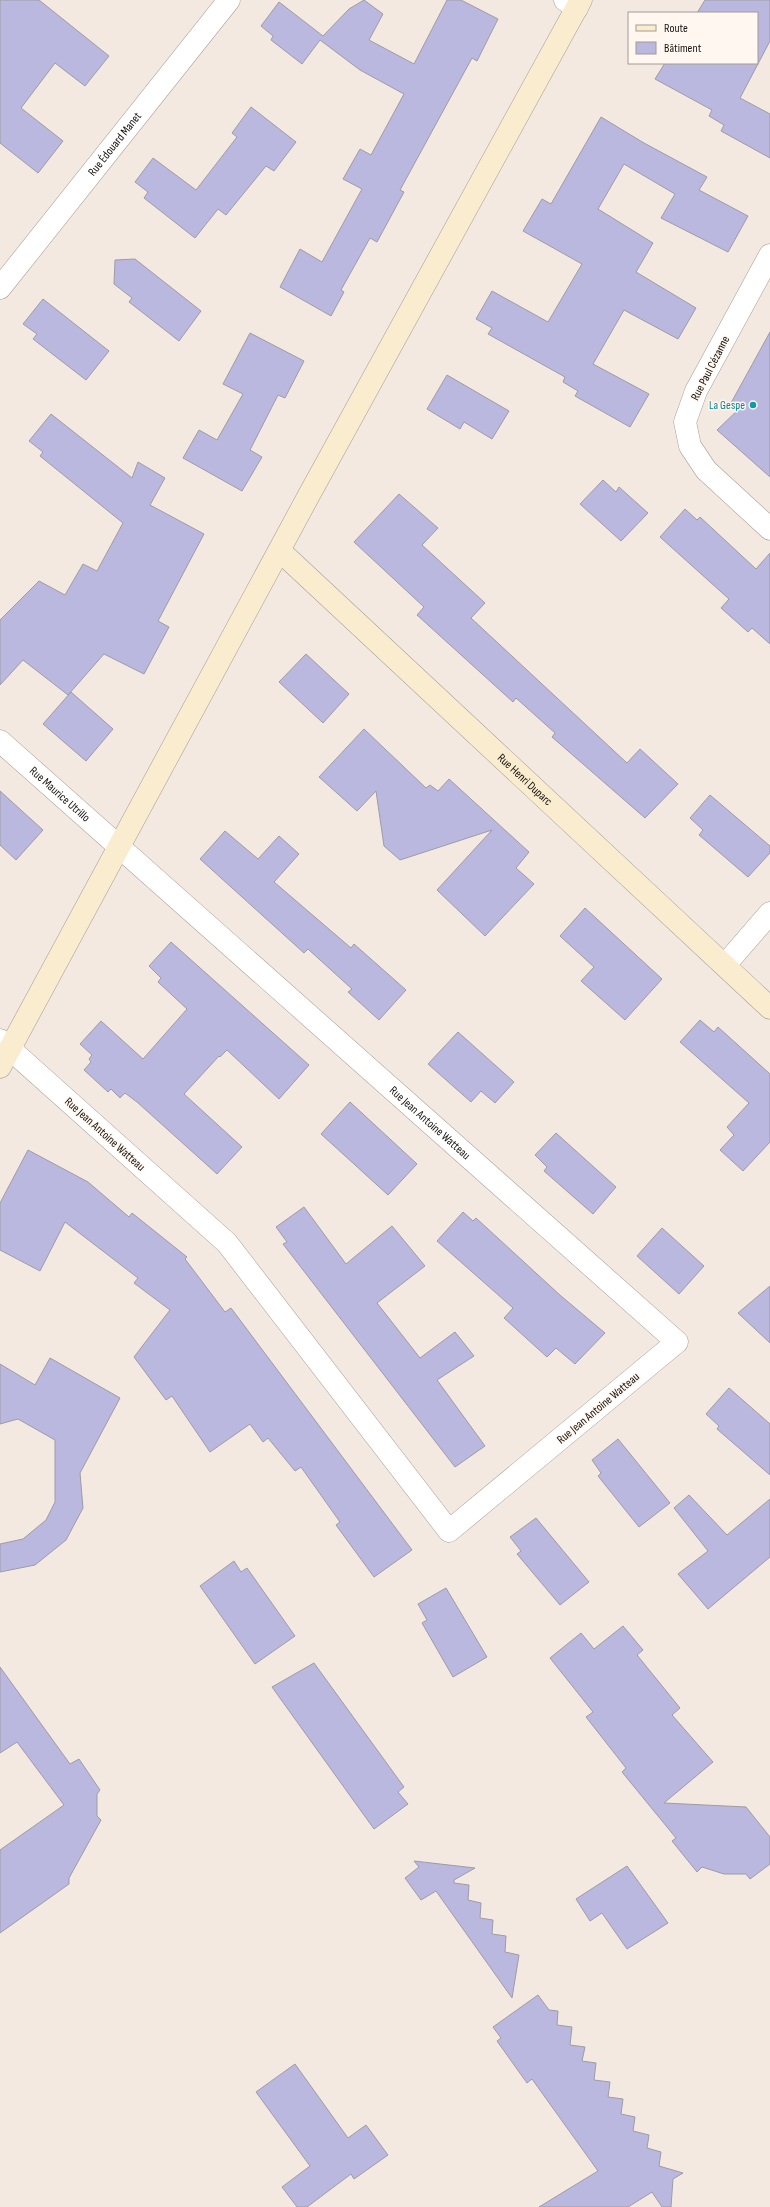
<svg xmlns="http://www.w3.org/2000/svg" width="770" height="2207" font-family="'Sofia Sans Condensed',sans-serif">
	<rect width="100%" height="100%" fill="#f3e9e1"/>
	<g fill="#bbb8df" stroke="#9c9ca6">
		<path d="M0,0H39L109,56L85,86L55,63L21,108L63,141L38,173L0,143Z"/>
		<path d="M364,0L383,14L369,40L414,64L447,0H461L498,19L477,61L472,58L400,190L404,192L377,242L370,238L341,290L344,292L331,316L280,287L300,249L322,262L362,189L343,179L360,149L371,155L404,94L360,70L320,40L302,64L271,40L273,36L261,26L279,2L323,36L349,9Z"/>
		<path d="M705,0H770V41L740,98L770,114V158L721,131L724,125L709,116L712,110L655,79L665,63H757V13H697Z"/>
		<path d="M251,107L296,142L274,171L266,166L226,215L218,209L195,238L144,198L148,192L135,182L153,158L196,190L237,137L232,133Z"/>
		<path d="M601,117L644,143L707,177L699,190L748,216L728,252L661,218L675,194L624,164L598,209L653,243L636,272L696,308L678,339L624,310L593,364L649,394L630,427L575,396L578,391L563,382L565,377L488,334L492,328L476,319L492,291L548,322L582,264L523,231L542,199L551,204Z"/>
		<path d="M135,259L201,311L179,341L129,302L132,298L114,284L115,260Z"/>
		<path d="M43,299L109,351L86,380L33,339L37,334L23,324Z"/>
		<path d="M770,332V477L717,430L740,408L731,403Z"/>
		<path d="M250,333L304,361L285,398L278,395L250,450L262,457L242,491L183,458L199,430L217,440L243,394L223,384Z"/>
		<path d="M447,375L509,411L492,439L464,422L460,429L427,409Z"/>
		<path d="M51,414L132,478L138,462L165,478L150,505L204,534L158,621L169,627L144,674L104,654L68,695L23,660L0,685V620L39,581L65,595L83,564L97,571L123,523L40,456L43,452L29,441Z"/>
		<path d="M603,480L616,492L619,487L648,513L621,541L580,504Z"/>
		<path d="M399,494L438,528L422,545L485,603L471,618L627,763L640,749L678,784L645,818L552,737L555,733L516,698L513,702L417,615L424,607L354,542Z"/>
		<path d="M685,509L697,520L700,517L756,569L770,553V644L752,628L748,632L721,608L729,599L660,537Z"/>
		<path d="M306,654L349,694L323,723L279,682Z"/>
		<path d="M71,692L113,729L86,761L43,724Z"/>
		<path d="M364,729L426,788L430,785L438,791L449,779L529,852L516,868L534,884L485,936L437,890L492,830L400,860L384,846L376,791L357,811L319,777Z"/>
		<path d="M0,791L43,830L16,860L0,845Z"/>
		<path d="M710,795L770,846V853L748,877L699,835L703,830L690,818Z"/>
		<path d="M225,831L258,859L279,836L299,854L274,882L351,948L354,944L406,990L379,1020L348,992L352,989L308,949L304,953L200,859Z"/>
		<path d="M585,908L662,979L625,1020L581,981L594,967L560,936Z"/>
		<path d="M171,942L309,1065L279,1099L227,1050L220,1057L219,1056L184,1094L242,1147L217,1174L137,1102L125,1093L120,1098L111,1089L108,1092L84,1070L91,1062L89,1059L92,1055L80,1044L101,1021L143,1059L187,1009L158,982L161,978L149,966Z"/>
		<path d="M700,1020L714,1032L718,1027L770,1074V1142L743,1171L720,1150L734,1135L727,1127L749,1103L680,1042Z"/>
		<path d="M458,1032L514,1082L495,1103L481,1091L471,1102L428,1064Z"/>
		<path d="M350,1102L417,1164L388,1195L321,1134Z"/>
		<path d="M556,1133L616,1187L593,1214L544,1171L547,1167L535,1155Z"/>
		<path d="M28,1150L88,1182L129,1217L132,1213L187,1257L185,1259L225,1312L231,1308L412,1550L374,1577L336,1525L340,1522L301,1467L295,1471L268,1438L263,1442L250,1424L210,1452L172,1396L166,1400L134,1357L170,1310L134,1283L138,1278L65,1222L40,1271L0,1250V1203Z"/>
		<path d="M304,1207L346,1264L392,1226L425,1266L377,1303L420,1358L455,1332L474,1356L437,1380L485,1446L455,1467L283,1244L287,1242L276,1227Z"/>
		<path d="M463,1212L473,1221L476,1218L561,1296L605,1333L575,1364L556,1348L547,1357L504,1318L513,1308L437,1241Z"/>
		<path d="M662,1228L704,1266L679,1294L637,1256Z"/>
		<path d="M770,1286V1343L738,1313Z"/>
		<path d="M50,1358L120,1398L80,1473L83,1508L66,1540L35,1565L0,1572V1544L23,1539L46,1520L55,1502V1440L18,1419L0,1424V1364L35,1385Z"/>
		<path d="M729,1388L770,1424V1475L717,1429L719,1426L706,1414Z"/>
		<path d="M618,1439L670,1503L639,1527L598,1476L601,1473L592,1460Z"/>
		<path d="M689,1495L727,1535L770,1499V1557L708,1609L678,1574L708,1551L674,1508Z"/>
		<path d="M536,1518L589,1582L560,1605L517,1554L521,1551L510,1537Z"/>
		<path d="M234,1561L241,1572L247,1568L295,1636L255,1664L200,1586Z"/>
		<path d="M446,1588L487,1657L453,1677L422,1623L427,1620L418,1604Z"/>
		<path d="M623,1626L643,1650L637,1655L680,1708L672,1715L713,1762L664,1803L746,1807L770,1837V1864L750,1879L746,1874H724L702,1867L697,1872L672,1841L676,1838L622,1772L626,1768L586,1717L593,1712L550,1658L581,1633L594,1649Z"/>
		<path d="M314,1663L404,1787L398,1792L408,1804L374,1829L272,1687Z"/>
		<path d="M0,1667L70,1764L79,1759L100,1790L97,1794V1816L101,1820L69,1878V1884L0,1933V1850L64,1805L17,1742L0,1753Z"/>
		<path d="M414,1861L475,1868L454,1880V1883L469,1885L468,1900L481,1903L480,1918L493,1920L492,1934L506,1936L505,1952L519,1955L512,1998L436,1891L421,1900L405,1878L419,1867Z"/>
		<path d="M627,1866L668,1923L627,1949L602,1913L590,1921L576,1899Z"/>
		<path d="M538,1995L549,2010L558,2011L557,2025L572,2027L570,2045L585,2047L582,2061L596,2063L594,2080L610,2082L608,2097L623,2099L621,2114L635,2117L633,2131L649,2135L647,2148L661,2152L659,2166L683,2173L673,2179L671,2207H662L652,2192L628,2207H539L598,2171L532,2079L527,2083L497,2041L501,2038L493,2027Z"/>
		<path d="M295,2064L348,2138L366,2125L388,2155L354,2179L351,2174L307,2207H297L282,2187L310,2166L256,2092Z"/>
	</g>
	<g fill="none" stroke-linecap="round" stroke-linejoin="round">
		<g stroke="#a59c94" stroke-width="23">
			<g id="street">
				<path d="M565,0L577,8"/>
				<path d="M770,255L696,391L685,422L690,446L706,470L770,529"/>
				<path id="s1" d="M0,288L229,0"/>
				<path id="s2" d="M0,741L677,1342L449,1531L227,1243L0,1040"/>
				<path d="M725,965L770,913"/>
			</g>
		</g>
		<g stroke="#a59c94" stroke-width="23">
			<g id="secondary">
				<path id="s3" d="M280,551L770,1008"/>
				<path d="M0,1067L309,495L581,0"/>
			</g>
		</g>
		<use href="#street" stroke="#fff" stroke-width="22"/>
		<use href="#secondary" stroke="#faeccf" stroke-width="22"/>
	</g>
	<circle fill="#0f9aa8" stroke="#fff7f0" stroke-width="1.5" cx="753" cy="405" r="4"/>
	<g text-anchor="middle" stroke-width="3" stroke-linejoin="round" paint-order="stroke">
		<g font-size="12" fill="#161310" stroke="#fff7f0">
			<text dy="4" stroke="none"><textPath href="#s1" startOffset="184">Rue Édouard Manet</textPath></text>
			<text transform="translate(710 368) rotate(-63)" y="4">Rue Paul Cézanne</text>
			<text dy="4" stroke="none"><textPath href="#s3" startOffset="335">Rue Henri Duparc</textPath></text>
			<text dy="4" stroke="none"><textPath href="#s2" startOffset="80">Rue Maurice Utrillo</textPath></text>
			<text dy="4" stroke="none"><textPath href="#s2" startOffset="575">Rue Jean Antoine Watteau</textPath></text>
			<text transform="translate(105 1134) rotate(42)" y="4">Rue Jean Antoine Watteau</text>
			<text transform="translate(598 1408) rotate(-40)" y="4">Rue Jean Antoine Watteau</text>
		</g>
		<g font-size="12" fill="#0d838f" stroke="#fff7f0" text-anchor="end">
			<text x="745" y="409">La Gespe</text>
		</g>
	</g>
	<rect x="628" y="12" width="130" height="52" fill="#fff7f0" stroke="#a29c96"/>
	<rect x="636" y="25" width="20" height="6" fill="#faeccf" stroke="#a29c96"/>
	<text x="664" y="32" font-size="12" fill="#161310">Route</text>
	<rect x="636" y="42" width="20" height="12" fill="#bbb8df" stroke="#a29c96"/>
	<text x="664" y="52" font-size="12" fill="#161310">Bâtiment</text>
</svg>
